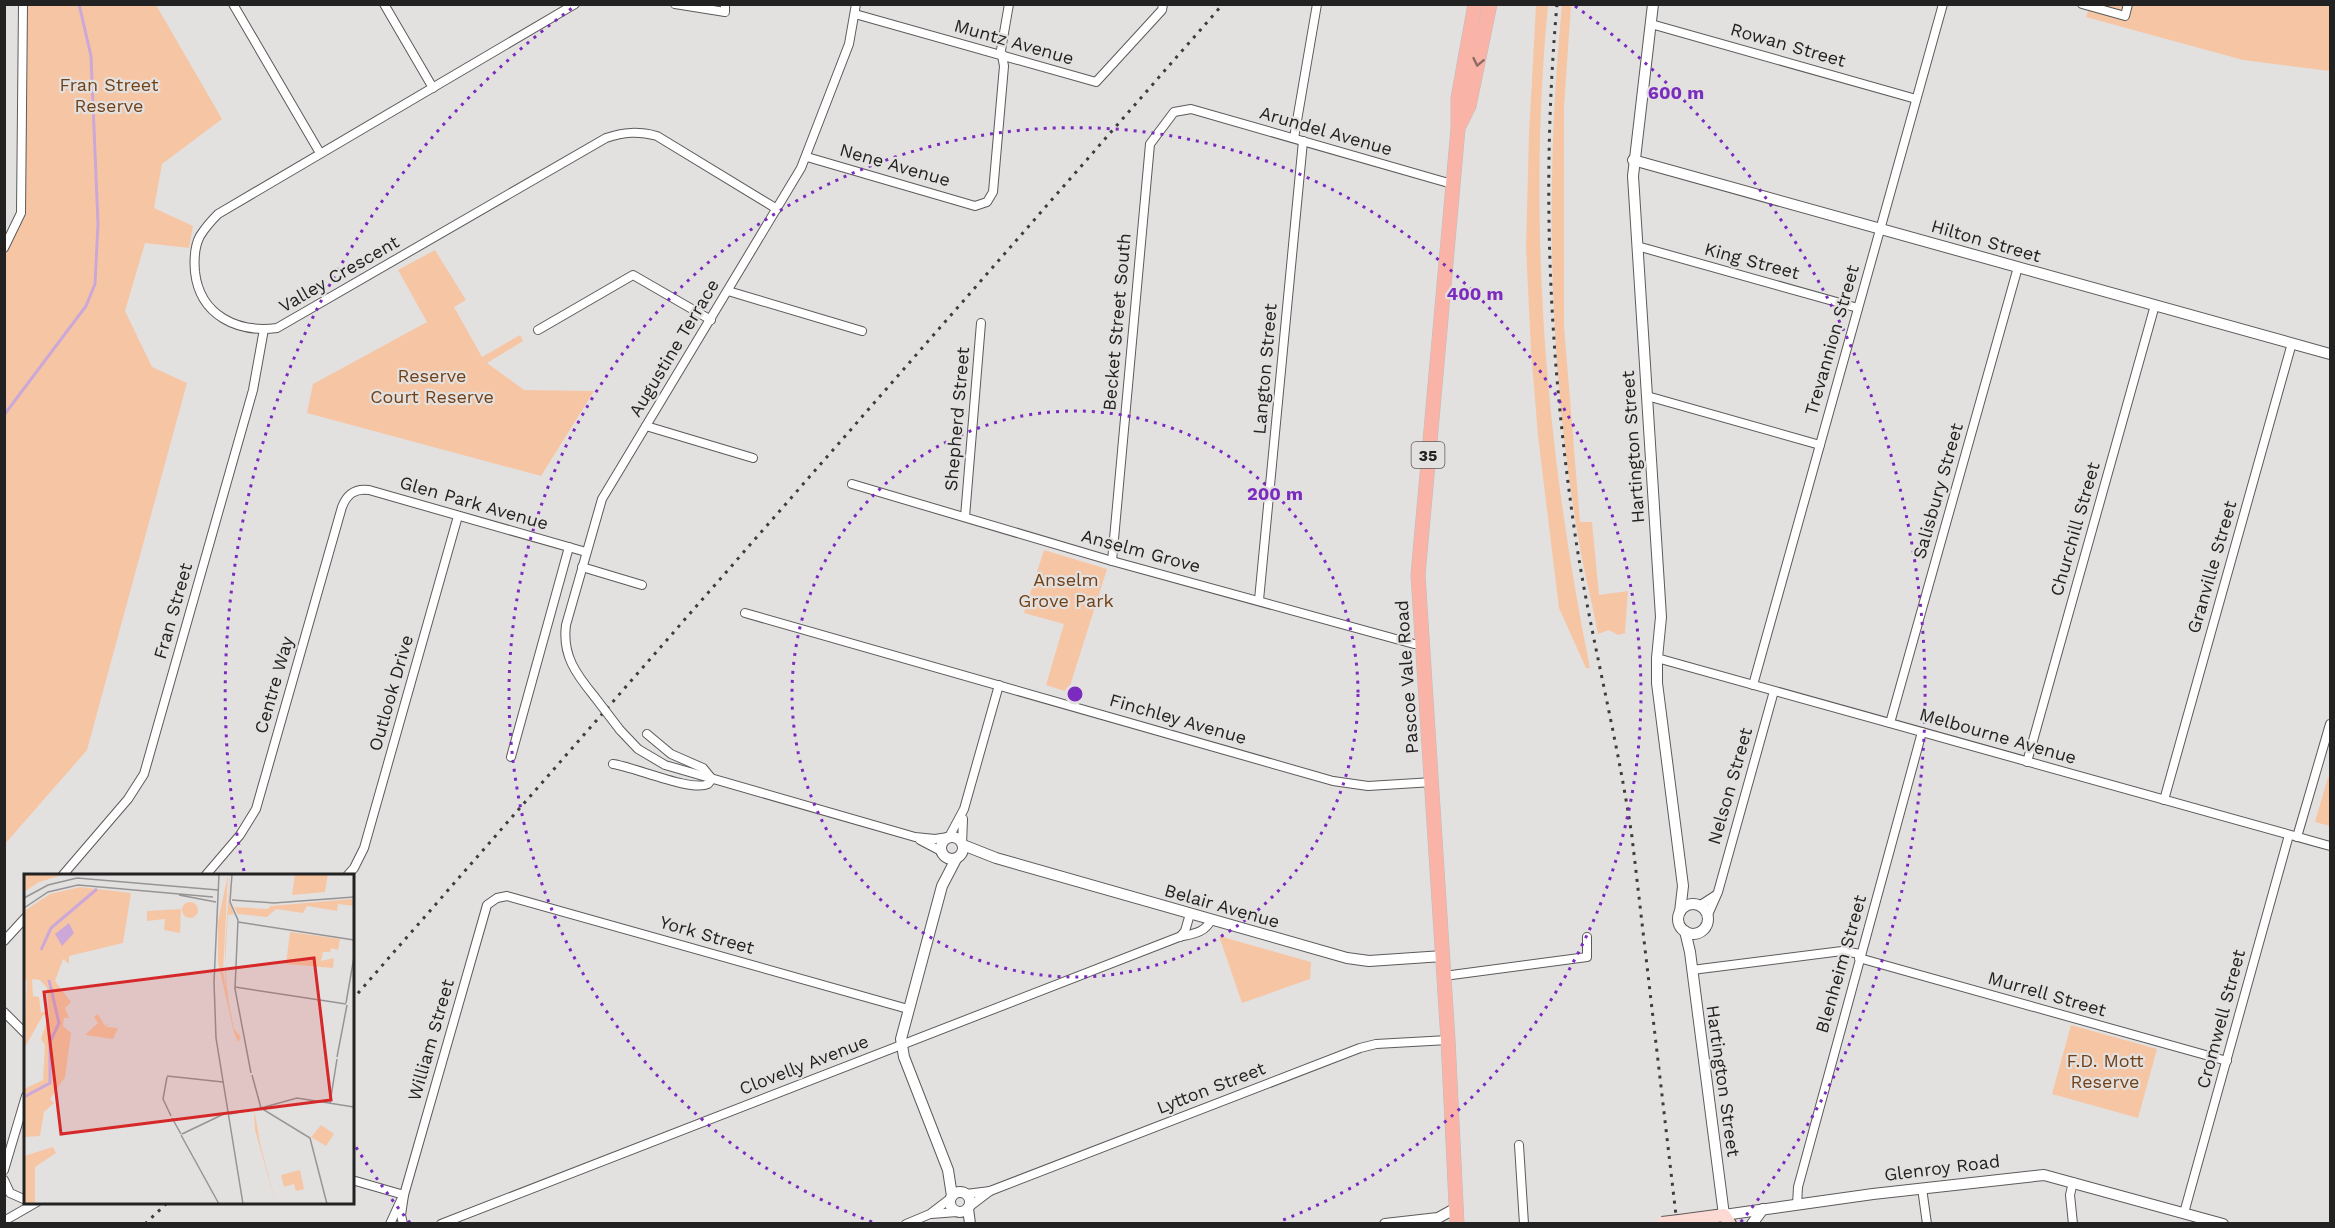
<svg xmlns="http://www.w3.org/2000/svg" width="2335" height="1228" font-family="'Work Sans',sans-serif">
	<rect width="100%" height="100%" fill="#e3e0e0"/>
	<g fill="#f6c6a4">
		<path d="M25,5H156L222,119L162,164L154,208L193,226L189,248L145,243L125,311L152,367L187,383L87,750L5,844L4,246L20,217Z"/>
		<path d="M1536,5H1548C1527,227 1546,450 1590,668H1586L1559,608L1538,436L1531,350L1526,247L1529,135Z"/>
		<path d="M1562,5H1571L1564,107V326L1580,522H1592L1599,595L1628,591L1625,633L1618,635L1609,630L1598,634C1592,601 1583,568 1578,536C1548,361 1545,181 1562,5Z"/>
		<path d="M2090,5H2330V71L2243,60L2086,17Z"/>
		<path d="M435,250L466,300L454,307L482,357L520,335L523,341L487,363L524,390L594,391L541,476L307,413L313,384L427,322L398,270Z"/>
		<path d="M1044,550L1107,569L1068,692L1046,685L1064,624L1024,613Z"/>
		<path d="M2328,777L2330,778V826L2315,822Z"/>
		<path d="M1219,936L1311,962L1310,979L1242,1003Z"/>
		<path d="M2071,1025L2157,1049L2138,1118L2052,1094Z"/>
	</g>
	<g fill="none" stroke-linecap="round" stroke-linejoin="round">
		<path stroke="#cca8d8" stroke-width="3" d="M4,415L86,306L95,284L98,224L91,56L79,4"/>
		<g stroke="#5d5a5a" stroke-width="10">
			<g id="minor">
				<path d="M233,4L320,153"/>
				<path d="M384,4L433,88"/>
				<path d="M575,4L218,214C211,221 205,228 200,236C194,247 194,260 195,272C200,316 238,333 277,328L606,138C624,132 638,131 657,136L777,209"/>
				<path d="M675,4L725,12V4"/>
				<path d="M2082,4L2125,16L2128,4"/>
				<path d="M855,14L1096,82L1162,10L1163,4"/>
				<path d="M1651,24L1916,99"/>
				<path d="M1294,138L1317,4"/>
				<path d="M807,157L975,206L987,202L993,192L1004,66L1001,50L1009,4"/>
				<path d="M1637,246L1858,308"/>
				<path d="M4,248L21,213L23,4"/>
				<path d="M728,291L862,331"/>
				<path d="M538,330L633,275L711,320"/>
				<path d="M1647,396L1820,445"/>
				<path d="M646,426L753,458"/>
				<path d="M852,484L1112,561L1414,644H1424"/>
				<path d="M965,517L981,323"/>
				<path d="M1112,561L1150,144L1174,112L1191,109L1452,184"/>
				<path d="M582,567L642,585"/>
				<path d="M1259,600L1303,141"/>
				<path d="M745,613L1333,781L1368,786L1433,782"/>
				<path d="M1657,658L2330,846"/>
				<path d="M1753,685L1943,4"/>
				<path d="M594,696C576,674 562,655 566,625L602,499L801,168L849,44L856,4"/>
				<path d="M1890,723L2018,267"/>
				<path d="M620,730L638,749L665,765L915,837L935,839L948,837"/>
				<path d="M511,757L569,547"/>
				<path d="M2027,762L2155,305"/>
				<path d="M613,764C635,767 691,792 708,784L712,779L703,768L671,754L647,734"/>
				<path d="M2164,800L2292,343"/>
				<path d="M949,837L964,809L999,685"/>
				<path d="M2297,837L2330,724"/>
				<path d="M920,840L941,851"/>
				<path d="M962,844L963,819"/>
				<path d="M62,876L128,799L144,774L253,390L264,329"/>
				<path d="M205,876L240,835L256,809L342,507C347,494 355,488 369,490L586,552"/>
				<path d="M347,876L354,868L364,848L458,516"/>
				<path d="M1699,906L1716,895"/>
				<path d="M1707,917L1718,892L1774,691"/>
				<path d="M1180,937L1185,931L1190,914"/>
				<path d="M4,941L26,917"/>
				<path d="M1859,958L2227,1061"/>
				<path d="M1692,970L1842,951L1861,954"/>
				<path d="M1444,976L1587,957V937"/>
				<path d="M4,1012L26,1034"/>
				<path d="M1519,1145L1524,1224"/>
				<path d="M4,1170L26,1096"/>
				<path d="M4,1180L10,1193L26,1200"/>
				<path d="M352,1180L404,1195"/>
				<path d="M2073,1182L2070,1195L2073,1224"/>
				<path d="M1922,1188L1927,1224"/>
				<path d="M966,1194L990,1191L1360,1048L1376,1044L1448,1040"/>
				<path d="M1797,1205L1798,1187L1922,732"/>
				<path d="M969,1207L990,1191"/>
				<path d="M2184,1213L2289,835"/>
				<path d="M931,1214L957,1212"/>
				<path d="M4,1221L37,1202"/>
				<path d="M390,1224L401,1200"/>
				<path d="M403,1224L401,1215L404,1195L487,905L497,898L507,896L908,1009"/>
				<path d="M441,1224L1179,937C1192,934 1205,933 1211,920"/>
				<path d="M906,1224L930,1214L951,1198"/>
			</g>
		</g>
		<g stroke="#5d5a5a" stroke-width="12">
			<g id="tertiary">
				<path d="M1653,4L1633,176L1661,617L1657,658V683L1683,886L1680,912"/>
				<path d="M1633,160L2330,354"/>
				<circle cx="952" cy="848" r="11"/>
				<path d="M963,845L996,858L1347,958L1369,961L1443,956"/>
				<circle cx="1693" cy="919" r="15"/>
				<path d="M1685,931L1690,952L1724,1215L1873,1194L2044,1175L2223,1224"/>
				<circle cx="960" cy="1202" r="10"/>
				<path d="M952,1196L948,1170L904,1057L901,1039L942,886L956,859"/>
				<path d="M968,1208L970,1224"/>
				<path d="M1385,1224L1438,1218L1456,1208"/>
				<path d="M1752,1224L1763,1209"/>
			</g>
		</g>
		<g stroke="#5d5a5a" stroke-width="14">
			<path id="secondary" d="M1679,1221L1724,1215L1730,1224"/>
		</g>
		<g stroke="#bdbdbd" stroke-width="15">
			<g id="primary">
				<path d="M1460,124L1469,106L1490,4"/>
				<path d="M1457,1224L1448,1040L1418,575L1458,129V98L1475,4"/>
			</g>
		</g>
		<use href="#minor" stroke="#fff" stroke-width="8"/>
		<use href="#tertiary" stroke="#fff" stroke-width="10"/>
		<use href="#secondary" stroke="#fcdad3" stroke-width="12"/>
		<use href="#primary" stroke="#fab4a7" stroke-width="14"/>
		<g stroke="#3e3d3d" stroke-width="3" stroke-dasharray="3 6" stroke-linecap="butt">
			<path d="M1557,4C1541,185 1549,354 1575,534C1590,635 1617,735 1632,837L1677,1224"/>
			<path d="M352,1000L1223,4"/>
			<path d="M145,1224L168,1202"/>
		</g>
		<g stroke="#5d5a5a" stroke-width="10" stroke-linecap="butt">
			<path id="minor-bridge" d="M594,696L620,730"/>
		</g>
		<g stroke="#5d5a5a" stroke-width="14" stroke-linecap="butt">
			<path id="secondary-bridge" d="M1662,1223L1679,1221"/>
		</g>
		<use href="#minor-bridge" stroke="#fff" stroke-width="8"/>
		<use href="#secondary-bridge" stroke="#fcdad3" stroke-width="12"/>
	</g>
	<defs><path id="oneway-chevron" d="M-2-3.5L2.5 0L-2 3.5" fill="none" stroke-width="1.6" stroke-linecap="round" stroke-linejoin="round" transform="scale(1.5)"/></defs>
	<use stroke="#8e6b64" href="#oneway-chevron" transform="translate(1478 62) rotate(102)"/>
	<g fill="none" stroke="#7b2cbf" stroke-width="3" stroke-dasharray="3 6">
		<circle cx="1075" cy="694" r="283"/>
		<path d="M872 1222A566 566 0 1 1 1278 1222"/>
		<path d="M410 1223A850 850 0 0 1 354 1144M244 871A850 850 0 0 1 575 6M1575 6A850 850 0 0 1 1740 1223"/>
	</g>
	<g text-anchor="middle" stroke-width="4.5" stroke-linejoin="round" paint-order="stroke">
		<rect fill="#e3e0e0" stroke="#5d5b5b" stroke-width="1.5" x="1411.5" y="442" width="33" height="26" rx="4.5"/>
		<g font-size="16" font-weight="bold" fill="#232222">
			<text x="1428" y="461">35</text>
		</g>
		<g font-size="18" fill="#232222" stroke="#e3e0e0">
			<text transform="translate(1014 42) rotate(16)" y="6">Muntz Avenue</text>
			<text transform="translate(1788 45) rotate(16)" y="6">Rowan Street</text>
			<text transform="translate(1326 131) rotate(16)" y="6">Arundel Avenue</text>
			<text transform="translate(895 165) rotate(16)" y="6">Nene Avenue</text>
			<text transform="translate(1986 241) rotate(16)" y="6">Hilton Street</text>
			<text transform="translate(1752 261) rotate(15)" y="6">King Street</text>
			<text transform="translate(339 274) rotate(-30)" y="6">Valley Crescent</text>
			<text transform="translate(1117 322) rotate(-85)" y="6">Becket Street South</text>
			<text transform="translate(1832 340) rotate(-74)" y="6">Trevannion Street</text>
			<text transform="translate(674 348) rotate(-59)" y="6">Augustine Terrace</text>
			<text transform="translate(1265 369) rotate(-85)" y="6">Langton Street</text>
			<text transform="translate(957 419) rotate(-85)" y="6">Shepherd Street</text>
			<text transform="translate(1633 447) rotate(-94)" y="6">Hartington Street</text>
			<text transform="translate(1938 491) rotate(-74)" y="6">Salisbury Street</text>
			<text transform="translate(474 503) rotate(16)" y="6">Glen Park Avenue</text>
			<text transform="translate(2075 529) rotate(-74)" y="6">Churchill Street</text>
			<text transform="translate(1141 551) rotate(15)" y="6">Anselm Grove</text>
			<text transform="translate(2212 567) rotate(-74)" y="6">Granville Street</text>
			<text transform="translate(173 611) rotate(-74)" y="6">Fran Street</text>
			<text transform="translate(1407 677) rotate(-94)" y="6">Pascoe Vale Road</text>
			<text transform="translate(274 685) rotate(-74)" y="6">Centre Way</text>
			<text transform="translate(391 693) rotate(-74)" y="6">Outlook Drive</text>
			<text transform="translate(1178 719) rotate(16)" y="6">Finchley Avenue</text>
			<text transform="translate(1998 736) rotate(16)" y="6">Melbourne Avenue</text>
			<text transform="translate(1730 786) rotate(-74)" y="6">Nelson Street</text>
			<text transform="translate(1222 906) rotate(16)" y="6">Belair Avenue</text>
			<text transform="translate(707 935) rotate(16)" y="6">York Street</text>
			<text transform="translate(1841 964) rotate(-74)" y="6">Blenheim Street</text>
			<text transform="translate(2047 994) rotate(16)" y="6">Murrell Street</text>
			<text transform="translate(2221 1019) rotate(-75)" y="6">Cromwell Street</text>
			<text transform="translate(431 1040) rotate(-74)" y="6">William Street</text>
			<text transform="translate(804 1065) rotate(-21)" y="6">Clovelly Avenue</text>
			<text transform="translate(1723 1081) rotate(82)" y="6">Hartington Street</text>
			<text transform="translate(1211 1088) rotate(-21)" y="6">Lytton Street</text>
			<text transform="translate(1942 1168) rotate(-7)" y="6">Glenroy Road</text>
		</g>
		<g font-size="18" fill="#714016" stroke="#e3e0e0">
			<text x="109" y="91">Fran Street<tspan x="109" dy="21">Reserve</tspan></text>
			<text x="432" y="382">Reserve<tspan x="432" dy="21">Court Reserve</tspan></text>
			<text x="1066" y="586">Anselm<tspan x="1066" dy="21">Grove Park</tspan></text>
			<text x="2105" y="1067">F.D. Mott<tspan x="2105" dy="21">Reserve</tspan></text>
		</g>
	</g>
	<g transform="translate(24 874)">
		<rect width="330" height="330" fill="#e3e0e0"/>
		<path d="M0,0H42L15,8L0,18ZM204,0L199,98L213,172L194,88V48ZM206,0L205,29L210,40L204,41L201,90L205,133L210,155L217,163L214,168L210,157L205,136L201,101V75ZM271,0H304L301,18L268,21ZM56,13L107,19L99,69L45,82V90L39,85L31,107L47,128L41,134L45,144H40L39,152L47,159L41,203L26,225L30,229L20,238L16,262L0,263V215L19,206L21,171L17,165L25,142L23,114L16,106L8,105L9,122L15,123L17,138H24V142L19,141L0,175L3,107L0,104V37L26,20ZM328,25L330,32L314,30L313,37L283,32L279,39L252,35L243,43L214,40L210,33L244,35L246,32ZM158 36a8 8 0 1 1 16 0a8 8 0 1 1-16 0ZM157,35L156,59L140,56L141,45L123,47V37ZM266,58L316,65L314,76L307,74L306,78H299L297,87L310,84L309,94L262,90ZM74,140L81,152L85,149L82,153L94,154L89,165L61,161L74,149L70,143ZM230,237L232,245L236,269L252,330L231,256ZM297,251L310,260L302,272L287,263ZM29,273L32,279L11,293V330H0V282ZM276,296L280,315L272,317L270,310L260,313L257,301Z" fill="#f6c6a4"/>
		<path d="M45,49L50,59L38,72L31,60Z" fill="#cca8d8"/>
		<path fill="none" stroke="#cca8d8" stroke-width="3" d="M17,76L27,54L73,15M0,223L26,209V168L35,149L25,106"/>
		<path fill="none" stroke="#969494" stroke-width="1.5" d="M195,0L190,108L192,164L219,330M208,0L206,28L214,46L211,115L227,199M155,21L192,28M0,24L24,11L53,4L194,16M208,26L250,29L330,23M0,34L24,18L54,11L189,23M214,48L330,66M211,113L322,130M322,129L330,83M313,183L323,131M228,201L237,234L273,224L330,233M143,202L199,208M143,203L139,225L147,242M306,229L313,185M206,240L237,234L286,264L303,330M148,244L157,260M158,260L204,238M157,261L195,330"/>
		<path fill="#d62828" fill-opacity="0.15" stroke="#d62828" stroke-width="3" d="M290,84L307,226L37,260L20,118Z"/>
		<rect width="330" height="330" fill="none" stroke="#232222" stroke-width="3"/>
	</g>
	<circle cx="1075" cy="694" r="9" fill="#7b2cbf" stroke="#e3e0e0" stroke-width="3"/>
	<g font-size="18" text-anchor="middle" font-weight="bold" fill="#7b2cbf" stroke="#e3e0e0" stroke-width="4.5" stroke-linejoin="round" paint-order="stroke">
		<text x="1676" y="99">600 m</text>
		<text x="1475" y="300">400 m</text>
		<text x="1275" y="500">200 m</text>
	</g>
	<rect width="2335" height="1228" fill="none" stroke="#232222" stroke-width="12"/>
</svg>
